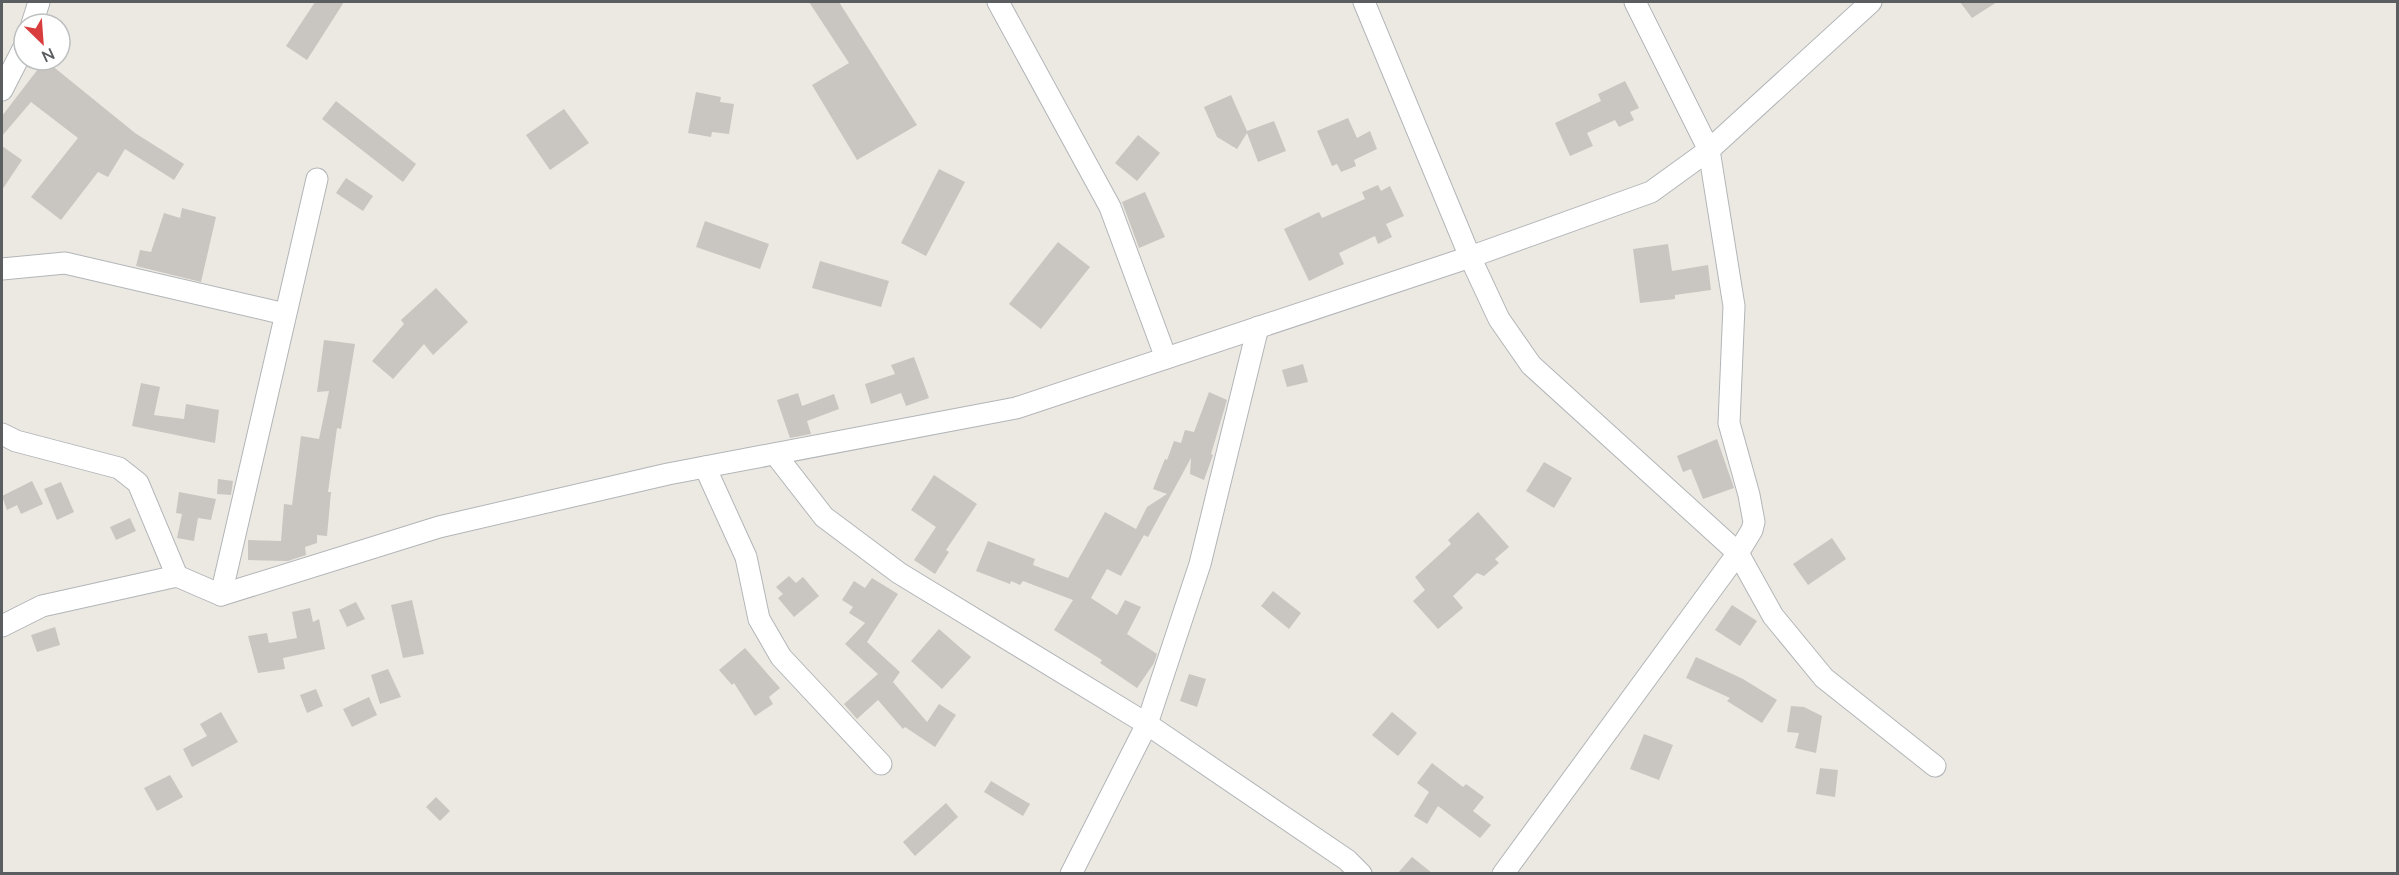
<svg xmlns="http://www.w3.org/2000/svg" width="2399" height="875" font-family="Mulish,sans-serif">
	<rect width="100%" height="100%" fill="#ece9e2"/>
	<g fill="#c9c5c0">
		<path d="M315,2H344L307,60L286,46Z"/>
		<path d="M809,2H839L917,125L857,160L812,85L849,63Z"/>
		<path d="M1960,2H1997L1972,18Z"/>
		<path d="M45,60L135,133L184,164L174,180L125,149L108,177L98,172L61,220L31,197L78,138L31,102L2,136V116Z"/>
		<path d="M1625,81L1639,108L1630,112L1634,120L1619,127L1615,120L1587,133L1593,146L1570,156L1555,123L1601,101L1598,94Z"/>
		<path d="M696,92L721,97L720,102L734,104L729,134L712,132L711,137L688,133Z"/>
		<path d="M1231,95L1247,131L1274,121L1286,151L1258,162L1247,133L1237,149L1217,137L1204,107Z"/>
		<path d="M336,101L416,164L403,182L322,119Z"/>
		<path d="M564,109L589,143L550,170L526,135Z"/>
		<path d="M1348,118L1357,138L1370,131L1377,149L1354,160L1356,166L1341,172L1337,164L1332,166L1317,131Z"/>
		<path d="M1138,135L1160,153L1137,181L1115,163Z"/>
		<path d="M2,146L22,160L2,190Z"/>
		<path d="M939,169L965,182L926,256L901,243Z"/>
		<path d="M346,178L373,196L363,211L336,193Z"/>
		<path d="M1378,185L1381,191L1390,186L1404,216L1386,224L1392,237L1378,244L1375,236L1339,253L1344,264L1309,281L1284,229L1319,212L1322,218L1365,199L1362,192Z"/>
		<path d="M1145,192L1165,237L1139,248L1122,202Z"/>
		<path d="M182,208L216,217L201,282L136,266L140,250L151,252L164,213L180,218Z"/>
		<path d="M705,221L769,244L760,269L696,247Z"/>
		<path d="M1058,242L1090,267L1041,329L1009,304Z"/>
		<path d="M1668,244L1672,271L1708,265L1711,290L1675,295V299L1640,303L1633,249Z"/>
		<path d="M820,261L889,281L881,307L812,288Z"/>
		<path d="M436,288L468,322L433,355L424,344L393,379L372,361L404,324L401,320Z"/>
		<path d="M324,340L355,344L341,429L337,428L328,492H331L327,536L317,535V543L305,547L306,555L288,561L248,560V540L281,541L284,504L292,505L301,436L319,439L329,391L317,392Z"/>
		<path d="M914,357L929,398L906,406L901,393L871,404L865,384L895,374L891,365Z"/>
		<path d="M1303,364L1308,382L1287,387L1282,370Z"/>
		<path d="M141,383L160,387L154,415L184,419L186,404L219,410L215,443L132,426Z"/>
		<path d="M1209,392L1227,400L1211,454L1213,455L1204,480L1190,474L1191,458L1148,537L1144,535L1121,576L1107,569L1091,598L1117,615L1125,600L1141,607L1127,634L1157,654L1154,663L1137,688L1100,663L1102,660L1054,630L1073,600L1023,581L1020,585L1011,581L1010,584L976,571L988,541L1035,559L1033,565L1068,578L1105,512L1136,529L1147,507L1167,494L1153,489L1160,471L1165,459L1167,460L1174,441L1181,443L1185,430L1194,432Z"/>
		<path d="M798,393L802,406L834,394L839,409L807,421L811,434L790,438L777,400Z"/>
		<path d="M1717,439L1734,488L1703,499L1691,469L1683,472L1677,456Z"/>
		<path d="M1544,462L1572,478L1554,508L1526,491Z"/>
		<path d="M934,475L977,504L946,550L949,552L935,574L914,560L936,527L911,510Z"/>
		<path d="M218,479L233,481L231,495L217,494Z"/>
		<path d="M32,481L43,504L21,514L17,505L7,510L2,496Z"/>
		<path d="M61,482L74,512L57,520L44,489Z"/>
		<path d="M179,492L216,499L211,520L198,518L194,541L177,538L182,514L176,513Z"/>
		<path d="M1478,512L1509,547L1495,559L1499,563L1484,576L1477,573L1453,596L1463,608L1438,629L1413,601L1425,590L1415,577L1451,544L1448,540Z"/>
		<path d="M130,518L136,531L116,540L110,527Z"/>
		<path d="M1832,538L1846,559L1808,585L1793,564Z"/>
		<path d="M789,576L796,583L803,577L819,596L794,617L778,598L783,594L776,587Z"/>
		<path d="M872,578L898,594L867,642L900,672L893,682L927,722L939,704L956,715L935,747L905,727L903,729L878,700L857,719L844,704L878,674L845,644L865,623L849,613L853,607L842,600L854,581L865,588Z"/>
		<path d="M1273,591L1301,613L1289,629L1261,606Z"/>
		<path d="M412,600L424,654L403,658L391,605Z"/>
		<path d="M356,602L365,619L347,627L339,610Z"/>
		<path d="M1732,605L1757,621L1740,646L1715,630Z"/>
		<path d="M310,608L313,622L319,619L325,649L283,658L285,669L258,673L248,636L267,633L269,643L297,638L292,612Z"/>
		<path d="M55,627L60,645L37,652L31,635Z"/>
		<path d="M939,629L971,657L942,689L911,661Z"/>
		<path d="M745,648L780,688L769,697L773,704L755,716L734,683L732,685L719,670Z"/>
		<path d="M1696,657L1743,679L1777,700L1762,723L1727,701L1730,698L1686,678Z"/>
		<path d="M388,669L401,697L380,704L371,675Z"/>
		<path d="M1189,674L1206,679L1197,707L1180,701Z"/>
		<path d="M316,689L323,706L307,713L300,695Z"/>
		<path d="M369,697L377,715L352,727L343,709Z"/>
		<path d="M1791,706L1804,707L1822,716L1816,753L1795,748L1799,733L1787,732Z"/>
		<path d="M221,712L238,742L192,767L183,749L207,736L200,724Z"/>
		<path d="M1392,712L1417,733L1398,756L1372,735Z"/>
		<path d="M1644,734L1673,745L1659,780L1630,769Z"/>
		<path d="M1432,763L1463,787L1466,784L1484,797L1473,811L1491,825L1480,838L1438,806L1427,824L1414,816L1429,792L1417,783Z"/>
		<path d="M1820,768L1838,770L1835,797L1816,794Z"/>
		<path d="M170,775L183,797L157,811L144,788Z"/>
		<path d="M991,781L1030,804L1023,816L984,792Z"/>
		<path d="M436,797L450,811L440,821L426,807Z"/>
		<path d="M946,803L958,817L915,856L903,842Z"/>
		<path d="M1412,857L1432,873H1398Z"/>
	</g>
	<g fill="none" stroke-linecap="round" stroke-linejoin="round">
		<g stroke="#b2b5b8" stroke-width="23">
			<g id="minor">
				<path d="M998,2L1110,207L1166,358"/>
				<path d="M1364,2L1470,257L1499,319L1531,365L1738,553L1773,616L1824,678L1935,766"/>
				<path d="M32,24L39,2"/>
				<path d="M2,90L24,47"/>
				<path d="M2,269L65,263L285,314"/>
				<path d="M2,434L16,441L119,468L138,483L177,576"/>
				<path d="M775,454L824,517L899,573L1147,724L1347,860L1361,874"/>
				<path d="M705,467L746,557L759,619L781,657L881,764"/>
				<path d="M221,595L317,179"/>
				<path d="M2,626L42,606L177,576L221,595L439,527L668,474L1016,408L1470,257L1651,192L1709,150L1871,2"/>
				<path d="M1071,874L1147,724L1200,564L1258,327"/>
				<path d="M1503,874L1738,553L1752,530L1754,522L1749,495L1729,423L1734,306L1709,150L1635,2"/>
			</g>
		</g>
		<use href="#minor" stroke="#fff" stroke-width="21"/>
	</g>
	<rect width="2399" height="875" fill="none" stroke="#5a5e61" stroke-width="6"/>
	<g transform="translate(42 42) rotate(155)"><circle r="28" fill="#ffffff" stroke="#bdbfc0" stroke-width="1.5"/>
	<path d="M0-4.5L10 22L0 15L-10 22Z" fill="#d83c3c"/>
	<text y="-9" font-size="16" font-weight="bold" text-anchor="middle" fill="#5a5e61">N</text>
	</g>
</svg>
